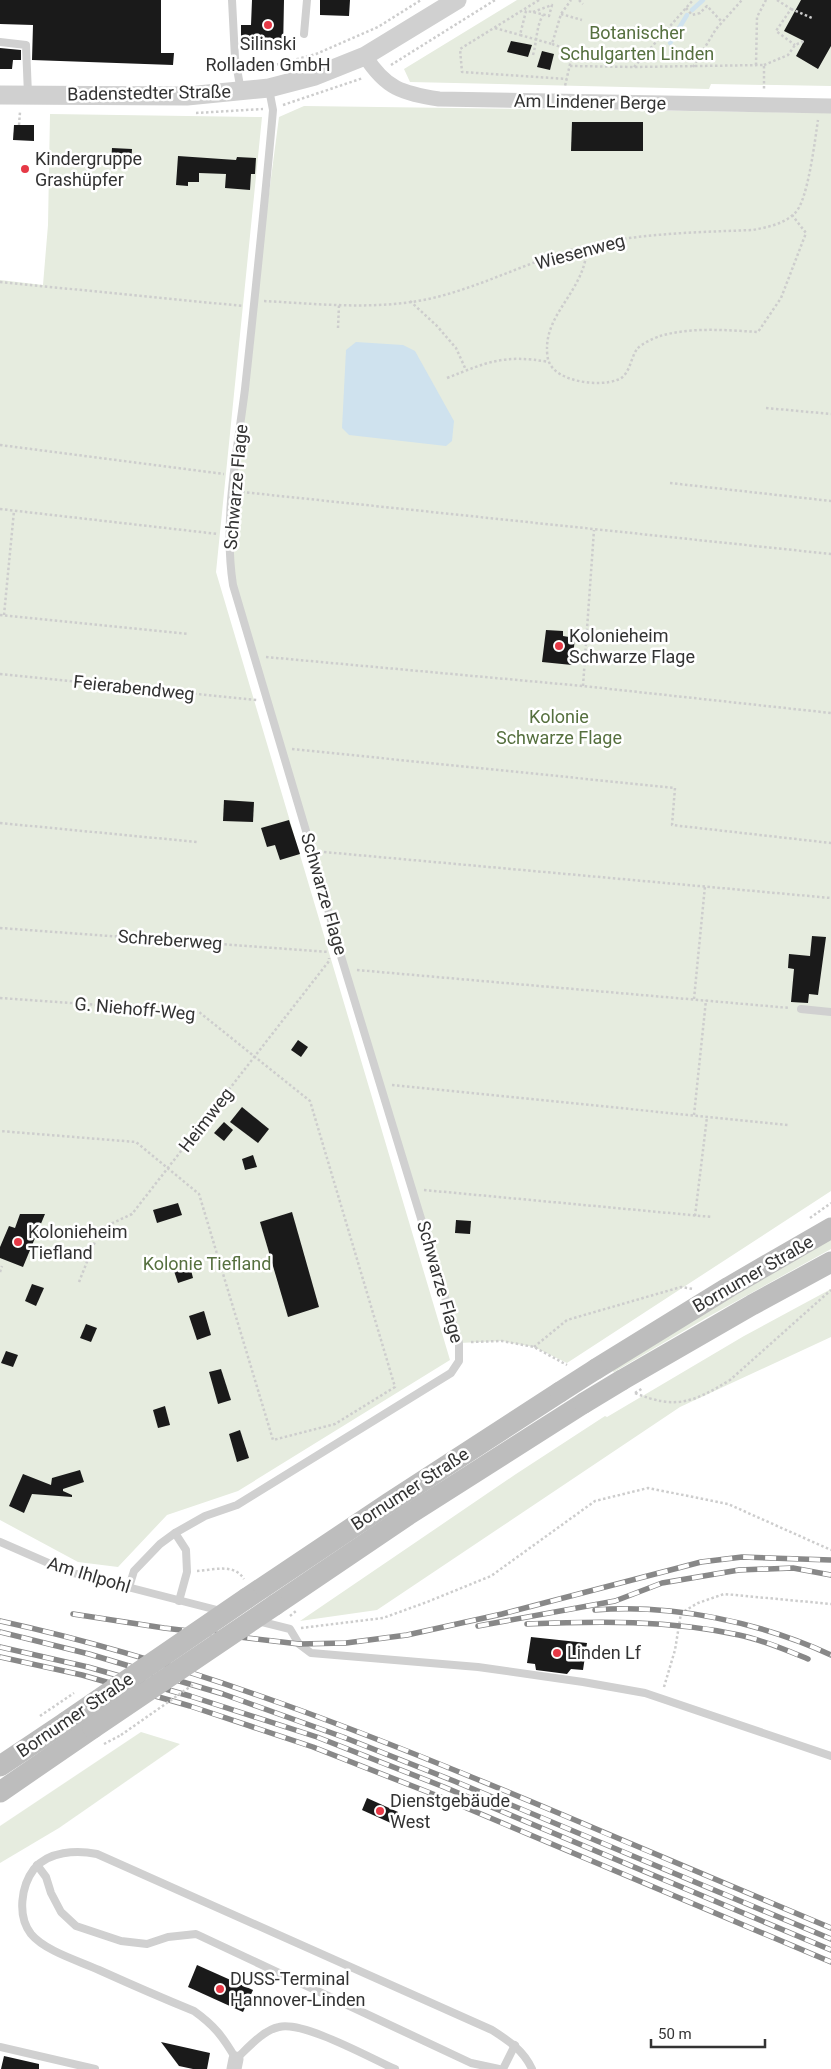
<svg xmlns="http://www.w3.org/2000/svg" width="831" height="2069" font-family="Roboto,sans-serif">
	<rect width="100%" height="100%" fill="#fff"/>
	<g fill="#e6ecdf">
		<path d="M517,0H831V86L711,84L709,89L410,82L404,69Z"/>
		<path d="M304,106L831,113V1191L567,1363L534,1347L502,1341L459,1343L233,585L229,535L254,308L279,117Z"/>
		<path d="M50,114L262,117L216,572L450,1360L238,1491L167,1515L118,1567L78,1562L0,1520V280L43,285L48,225Z"/>
		<path d="M831,1237V1249L706,1318L614,1372L610,1370Z"/>
		<path d="M831,1289V1337L680,1407L377,1610L300,1621L516,1474L605,1416L607,1417L744,1336Z"/>
		<path d="M141,1732L180,1744L59,1828L0,1863V1826Z"/>
	</g>
	<path fill="#cfe2ee" d="M356,342L403,345L415,351L454,421L452,441L446,446L349,435L342,428L346,350Z"/>
	<g fill="none" stroke-linecap="round" stroke-linejoin="round">
		<g stroke="#cfe2ee" stroke-width="4.5">
			<path d="M692,10L703,0"/>
			<path d="M670,43L687,15"/>
		</g>
	</g>
	<g fill="#1a1a1a">
		<path d="M0,0H161V53H174L173,65L32,60L33,25L0,24Z"/>
		<path d="M252,0H284L283,50L241,49V25H251Z"/>
		<path d="M320,0H350L349,16L320,15Z"/>
		<path d="M801,0H831V46L818,69L796,56L804,41L784,31Z"/>
		<path d="M511,41L532,45L528,57L507,52Z"/>
		<path d="M0,48L21,50V60H13L12,69H0Z"/>
		<path d="M542,51L554,54L550,70L537,67Z"/>
		<path d="M572,122H643V151H571Z"/>
		<path d="M14,125H34V141L13,140Z"/>
		<path d="M112,148L132,149L131,165L111,164Z"/>
		<path d="M178,156L236,160L237,157L256,158L255,174H251L250,190L225,188L226,174L199,173V182H188V186L176,185Z"/>
		<path d="M546,630L563,631V636L575,638L572,665L542,662Z"/>
		<path d="M224,800L254,802L253,822L223,821Z"/>
		<path d="M289,820L300,854L280,860L275,845L267,847L261,828Z"/>
		<path d="M812,936L826,937L818,995L809,994L808,1003L791,1002L794,969L788,968L789,954L810,956Z"/>
		<path d="M298,1040L308,1047L301,1057L291,1050Z"/>
		<path d="M242,1107L269,1129L258,1143L230,1122Z"/>
		<path d="M224,1122L233,1130L224,1141L214,1133Z"/>
		<path d="M253,1155L257,1167L245,1170L242,1159Z"/>
		<path d="M178,1203L182,1215L157,1223L153,1210Z"/>
		<path d="M292,1212L319,1307L288,1317L260,1222Z"/>
		<path d="M20,1214H45L23,1267L0,1258V1247L9,1226L15,1228Z"/>
		<path d="M456,1220L471,1221L470,1234L455,1233Z"/>
		<path d="M190,1266L193,1278L178,1283L174,1271Z"/>
		<path d="M32,1284L44,1288L36,1306L25,1301Z"/>
		<path d="M204,1311L211,1335L197,1340L189,1316Z"/>
		<path d="M86,1324L97,1328L91,1342L80,1338Z"/>
		<path d="M6,1351L18,1355L13,1367L1,1363Z"/>
		<path d="M221,1369L231,1400L218,1404L209,1372Z"/>
		<path d="M165,1406L170,1425L158,1428L153,1410Z"/>
		<path d="M240,1430L249,1458L237,1462L229,1434Z"/>
		<path d="M80,1470L84,1482L63,1489V1491L72,1495V1497L32,1494L24,1513L9,1506L23,1474L51,1485L52,1478Z"/>
		<path d="M531,1637L587,1643L583,1670L571,1669L567,1674L536,1670L535,1664L527,1663Z"/>
		<path d="M367,1798L398,1812L393,1824L362,1810Z"/>
		<path d="M197,1965L253,1990L243,2012L188,1987Z"/>
		<path d="M161,2042L210,2053L207,2069H193L179,2066Z"/>
		<path d="M4,2056L39,2064V2069H1Z"/>
	</g>
	<g fill="none" stroke-linecap="round" stroke-linejoin="round">
		<g stroke="#cdcdcd" stroke-width="2.5" stroke-dasharray="2.5 2.5" stroke-linecap="butt">
			<path d="M539,0L460,49L462,72L567,79"/>
			<path d="M579,0L583,4"/>
			<path d="M777,0L791,9L776,31L795,45"/>
			<path d="M686,8L692,15L700,13L707,6L722,22"/>
			<path d="M791,9L812,18"/>
			<path d="M533,12L552,5L549,16C541,14 534,12 526,11L520,35L552,44L561,14L571,0"/>
			<path d="M561,14L582,20"/>
			<path d="M495,28L520,35"/>
			<path d="M552,44L573,51L565,86"/>
			<path d="M533,55C537,41 536,27 543,15"/>
			<path d="M391,65L495,0"/>
			<path d="M756,65L757,17L766,0"/>
			<path d="M764,65L788,55L795,45L804,41"/>
			<path d="M570,66L634,67L764,65V91"/>
			<path d="M634,67L693,0"/>
			<path d="M693,67L716,29L742,0"/>
			<path d="M253,71L316,54L378,27L421,0"/>
			<path d="M283,105L363,78"/>
			<path d="M196,113L263,109"/>
			<path d="M19,125L20,112"/>
			<path d="M587,246C586,289 548,310 547,347C547,351 547,358 549,362C557,382 599,387 617,380C630,376 630,359 637,349C641,344 654,338 660,336C691,327 726,330 758,332L781,298L806,233L792,215"/>
			<path d="M0,282L243,306"/>
			<path d="M264,301C321,304 381,311 437,297C492,283 543,254 599,243C650,233 701,232 753,230C768,227 784,224 795,213C808,201 815,139 818,120"/>
			<path d="M410,301L437,326L456,348L466,370"/>
			<path d="M338,328L339,305"/>
			<path d="M447,378C488,362 503,354 549,362"/>
			<path d="M766,408L831,414"/>
			<path d="M0,445L224,474"/>
			<path d="M670,483L831,501"/>
			<path d="M242,492L831,554"/>
			<path d="M0,509L218,534"/>
			<path d="M0,615L188,634"/>
			<path d="M4,615L14,511"/>
			<path d="M266,657L583,686L831,713"/>
			<path d="M0,674L257,700"/>
			<path d="M583,686L594,530"/>
			<path d="M292,749L675,788L672,825L831,843"/>
			<path d="M0,823L197,842"/>
			<path d="M324,852L831,898"/>
			<path d="M0,928L329,952"/>
			<path d="M357,970L790,1008"/>
			<path d="M0,998L199,1012L310,1101L395,1387L335,1424L273,1440L199,1194L136,1142L0,1131"/>
			<path d="M694,999L705,886"/>
			<path d="M392,1085L788,1125"/>
			<path d="M694,1115L706,1000"/>
			<path d="M424,1190L712,1217"/>
			<path d="M695,1216L707,1117"/>
			<path d="M810,1218L831,1203"/>
			<path d="M0,1272L2,1266"/>
			<path d="M79,1282L100,1229L132,1214L329,961V958"/>
			<path d="M471,1342L502,1341L534,1347L567,1365"/>
			<path d="M534,1347L567,1320L681,1287L693,1289"/>
			<path d="M635,1393C676,1410 694,1402 730,1380L831,1290"/>
			<path d="M197,1571C214,1570 234,1563 244,1579"/>
			<path d="M301,1628L383,1618L427,1602L491,1576L595,1501L648,1488L728,1504L831,1550"/>
			<path d="M664,1687L675,1650L681,1613L698,1603L724,1594L831,1604"/>
			<path d="M104,1744L121,1735"/>
		</g>
		<g stroke="#d0d0d0" stroke-width="8">
			<path d="M232,0L235,58L241,91"/>
			<path d="M304,34L307,0"/>
			<path d="M0,42L26,45L28,95"/>
			<path d="M801,1009L831,1012"/>
			<path d="M175,1533L186,1550L187,1572L179,1601"/>
			<path d="M0,1542L69,1572L221,1611"/>
			<path d="M129,1587L134,1571L160,1544L175,1533L205,1516L237,1505L451,1373L459,1361V1343L340,953L312,851L233,585C223,520 237,453 245,389C255,296 265,203 273,110L269,89"/>
			<path d="M258,1621L290,1629L299,1644L311,1653L478,1667L583,1682L645,1693L831,1756"/>
			<path d="M37,1865L46,1877L51,1893L61,1912L76,1926L121,1941L147,1944L168,1937L196,1934L471,2063L499,2069"/>
			<path d="M0,2047L95,2069"/>
			<path d="M395,2069C370,2058 304,2021 279,2027C263,2030 247,2049 236,2059C223,2037 215,2026 194,2011C162,1998 130,1984 99,1970C79,1961 45,1951 31,1934C17,1916 21,1886 34,1869C48,1851 77,1850 97,1854L492,2030C509,2041 523,2050 532,2069"/>
			<path d="M503,2069L515,2045"/>
		</g>
		<g stroke="#d0d0d0" stroke-width="15">
			<path d="M365,56C386,89 402,93 439,99L831,106"/>
			<path d="M234,2069L236,2059"/>
		</g>
		<path stroke="#d0d0d0" stroke-width="19" d="M0,95L187,96L269,88L315,76L365,56L457,0"/>
		<g stroke="#bdbdbd" stroke-width="21">
			<path d="M596,1369L729,1287L831,1228"/>
			<path d="M622,1380L752,1305L831,1262"/>
			<path d="M247,1598L389,1503L560,1392"/>
			<path d="M275,1605L408,1515L584,1403"/>
			<path d="M0,1766L66,1722"/>
			<path d="M0,1792L93,1728"/>
		</g>
		<g stroke="#888" stroke-width="5.5">
			<g id="rail">
				<path d="M595,1610C673,1604 760,1622 831,1655"/>
				<path d="M73,1614L164,1628L299,1644L346,1643L407,1635L502,1614L701,1562L742,1557L831,1560"/>
				<path d="M0,1621C192,1663 375,1736 556,1812C647,1851 739,1889 831,1928"/>
				<path d="M527,1624C598,1621 669,1620 739,1635C763,1640 786,1650 808,1659"/>
				<path d="M478,1626L615,1601L662,1583L739,1570L793,1568L831,1575"/>
				<path d="M0,1632L89,1654L223,1694L343,1737L454,1781L831,1939"/>
				<path d="M0,1647L88,1667L190,1696L317,1737L444,1787L831,1950"/>
				<path d="M0,1657L82,1675L190,1706L313,1747L443,1798L831,1962"/>
			</g>
		</g>
		<use href="#rail" stroke="#fff" stroke-width="4" stroke-dasharray="11" stroke-linecap="butt"/>
		<g stroke="#cdcdcd" stroke-width="2.5" stroke-dasharray="2.5 2.5" stroke-linecap="butt">
			<path d="M635,1393L643,1388"/>
			<path d="M290,1616L296,1611"/>
			<path d="M40,1716L74,1693"/>
			<path d="M121,1735L194,1684"/>
		</g>
		<g stroke="#bdbdbd" stroke-width="21">
			<path d="M560,1392L596,1369"/>
			<path d="M584,1403L622,1380"/>
			<path d="M66,1722L247,1598"/>
			<path d="M93,1728L275,1605"/>
		</g>
	</g>
	<g fill="#e63946" stroke="#fff" stroke-width="2">
		<circle cx="268" cy="25" r="5"/>
		<circle cx="25" cy="169" r="5"/>
		<circle cx="559" cy="646" r="5"/>
		<circle cx="18" cy="1242" r="5"/>
		<circle cx="557" cy="1653" r="5"/>
		<circle cx="380" cy="1811" r="5"/>
		<circle cx="220" cy="1989" r="5"/>
	</g>
	<g text-anchor="middle" stroke-width="5" stroke-linejoin="round" paint-order="stroke">
		<g font-size="18" fill="#56703f" stroke="#fff">
			<text x="637" y="39">Botanischer<tspan x="637" dy="21">Schulgarten Linden</tspan></text>
			<text x="559" y="723">Kolonie<tspan x="559" dy="21">Schwarze Flage</tspan></text>
			<text x="207" y="1270">Kolonie Tiefland</text>
		</g>
		<g font-size="18" fill="#333" stroke="#fff" text-anchor="start">
			<text x="268" y="50" text-anchor="middle">Silinski<tspan x="268" dy="21">Rolladen GmbH</tspan></text>
			<text x="35" y="165">Kindergruppe<tspan x="35" dy="21">Grashüpfer</tspan></text>
			<text x="569" y="642">Kolonieheim<tspan x="569" dy="21">Schwarze Flage</tspan></text>
			<text x="28" y="1238">Kolonieheim<tspan x="28" dy="21">Tiefland</tspan></text>
			<text x="567" y="1659">Linden Lf</text>
			<text x="390" y="1807">Dienstgebäude<tspan x="390" dy="21">West</tspan></text>
			<text x="230" y="1985">DUSS-Terminal<tspan x="230" dy="21">Hannover-Linden</tspan></text>
		</g>
		<g font-size="18" fill="#333" stroke="#fff">
			<text transform="translate(149 93) rotate(-1)" y="6">Badenstedter Straße</text>
			<text transform="translate(590 102) rotate(1)" y="6">Am Lindener Berge</text>
			<text transform="translate(580 252) rotate(-15)" y="6">Wiesenweg</text>
			<text transform="translate(236 487) rotate(-85)" y="6">Schwarze Flage</text>
			<text transform="translate(134 688) rotate(6)" y="6">Feierabendweg</text>
			<text transform="translate(324 894) rotate(74)" y="6">Schwarze Flage</text>
			<text transform="translate(170 940) rotate(4)" y="6">Schreberweg</text>
			<text transform="translate(135 1009) rotate(5)" y="6">G. Niehoff-Weg</text>
			<text transform="translate(206 1120) rotate(-52)" y="6">Heimweg</text>
			<text transform="translate(753 1274) rotate(-30)" y="6">Bornumer Straße</text>
			<text transform="translate(440 1282) rotate(74)" y="6">Schwarze Flage</text>
			<text transform="translate(410 1489) rotate(-33)" y="6">Bornumer Straße</text>
			<text transform="translate(89 1575) rotate(17)" y="6">Am Ihlpohl</text>
			<text transform="translate(75 1715) rotate(-34)" y="6">Bornumer Straße</text>
		</g>
	</g>
	<path d="M651 2039v8h114v-8" fill="none" stroke="#333333" stroke-width="2.5"/>
	<text x="658" y="2039" font-size="15" fill="#333333" stroke="#ffffff" stroke-width="4" paint-order="stroke">50 m</text>
</svg>
